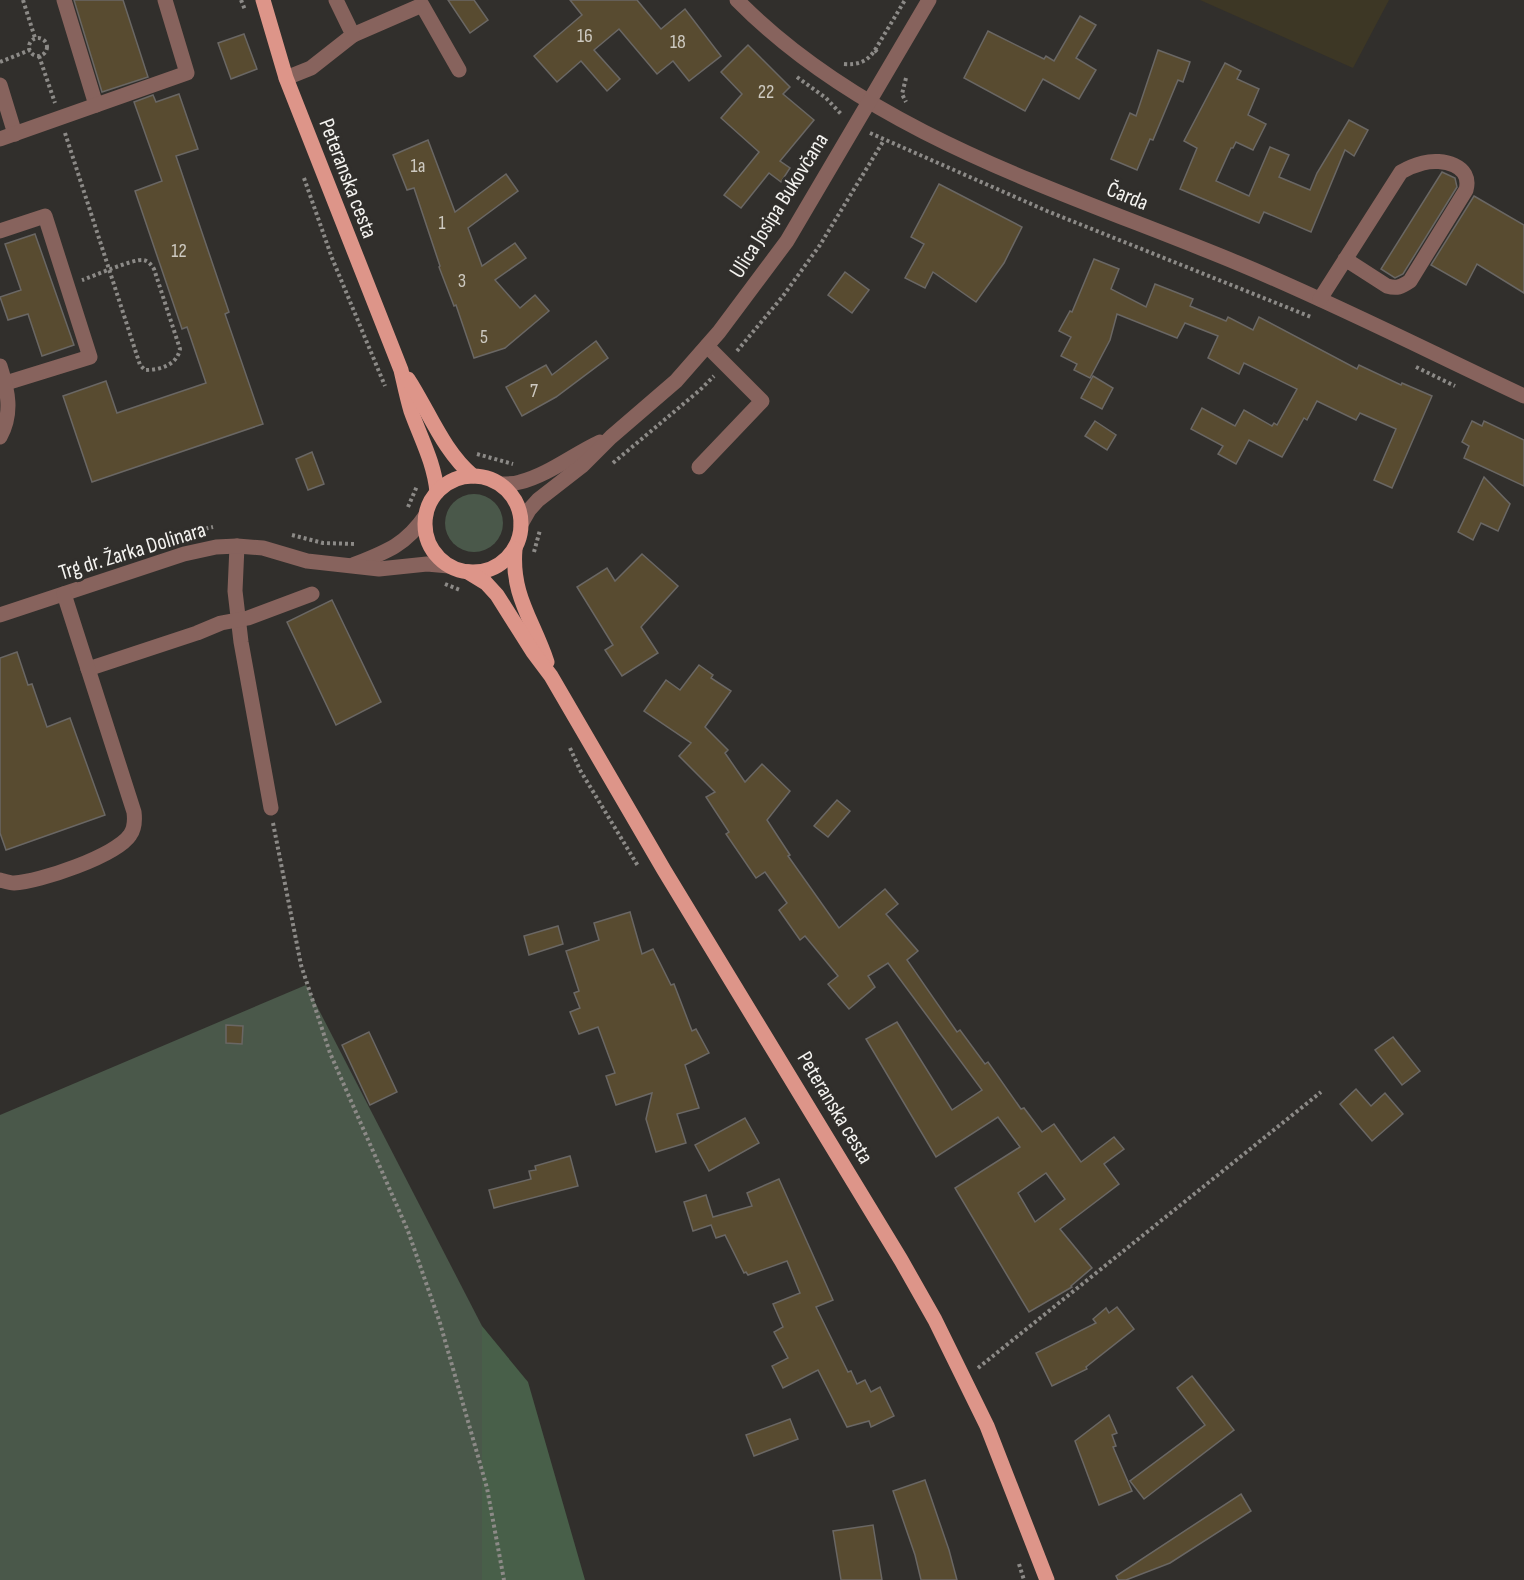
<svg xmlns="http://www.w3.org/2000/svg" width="1524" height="1580" font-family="'Sofia Sans Condensed',sans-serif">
	<rect width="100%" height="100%" fill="#312f2c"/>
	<path fill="#3d3725" d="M1200,0H1389L1353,68Z"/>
	<g fill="#4a584a">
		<circle cx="474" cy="523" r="29"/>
		<path d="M306,985L482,1326V1580H0V1115Z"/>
	</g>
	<path fill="#485f49" d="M482,1326L528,1382L585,1580H482Z"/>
	<g fill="#584b30" stroke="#6a6764" stroke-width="1.5" fill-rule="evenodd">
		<path d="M74,0H123L148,77L102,92Z"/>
		<path d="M448,0H474L488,20L470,33Z"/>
		<path d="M570,0H637L661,29L685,9L721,56L689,81L673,61L657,74L619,29L594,50L620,79L607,91L581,61L557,82L534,56L582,15Z"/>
		<path d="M1080,16L1096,25L1076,58L1096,70L1079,99L1043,79L1025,111L964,78L988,31L1044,59L1046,56L1054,61Z"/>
		<path d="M244,34L257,69L231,79L218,43Z"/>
		<path d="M748,45L790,87L783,94L814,120L780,161L790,168L781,182L769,173L741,208L724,195L759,152L721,118L742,94L721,72Z"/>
		<path d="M1158,50L1190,62L1183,82L1178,80L1153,140L1150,139L1137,170L1111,159L1130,113L1136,116Z"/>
		<path d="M1225,63L1241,71L1237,79L1259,89L1248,115L1266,124L1253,150L1236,142L1233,148H1231L1216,181L1249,196L1270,147L1289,155L1279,177L1310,190L1317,173L1349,120L1368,130L1354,156L1345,150L1311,232L1264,212L1259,223L1180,189L1197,148L1184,141Z"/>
		<path d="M179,94L198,149L176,156L229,312L225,314L263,424L92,482L63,396L106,381L117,413L206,383L187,327L182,329L135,191L162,181L134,102L153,95L156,102Z"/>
		<path d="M428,140L455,212L506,174L518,191L468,228L482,266L515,243L526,258L495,280L520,308L535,295L549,311L505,348L474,358L456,305L454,306L439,267L440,266L414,188L407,190L393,155Z"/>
		<path d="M1442,172L1455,178L1457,187L1403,274L1395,278L1381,269Z"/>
		<path d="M939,184L1022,227L1004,263L976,302L933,272L925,288L905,278L924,244L911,237Z"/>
		<path d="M1474,196L1524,225V293L1477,264L1466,285L1431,265Z"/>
		<path d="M35,234L74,345L42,356L28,314L8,320L0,297L21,290L5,244Z"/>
		<path d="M1094,259L1119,269L1111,289L1146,307L1155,284L1193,299L1190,306L1226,321L1228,317L1253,330L1259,317L1357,369L1359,365L1401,385L1402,383L1432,396L1392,488L1374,480L1396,429L1360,413L1356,420L1317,401L1307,420L1304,418L1282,457L1249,440L1236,464L1218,454L1223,446L1191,429L1202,408L1235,426L1244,410L1272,426L1274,423L1277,425L1297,389L1244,363L1239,374L1208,358L1218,336L1185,323L1177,338L1117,314L1110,340L1090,378L1074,370L1077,364L1061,356L1071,337L1059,331L1070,311L1072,312Z"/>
		<path d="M845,272L869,290L852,313L828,295Z"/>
		<path d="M596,341L608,358L556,397L522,416L506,387L546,365L552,375Z"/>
		<path d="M1093,376L1113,388L1102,409L1081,398Z"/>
		<path d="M1095,421L1116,435L1107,450L1085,436Z"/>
		<path d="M1472,421L1482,426L1484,421L1524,440V486L1464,458L1469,446L1462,442Z"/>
		<path d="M312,452L324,484L308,490L296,459Z"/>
		<path d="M1484,477L1510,504L1498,531L1481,523L1473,540L1458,532Z"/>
		<path d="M642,554L678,586L641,627L658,653L622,676L605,650L613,645L577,587L607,568L615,581Z"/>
		<path d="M332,600L381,702L336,725L287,622Z"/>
		<path d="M17,652L28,685L32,684L47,727L70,718L105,815L6,850L0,833V658Z"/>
		<path d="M699,665L713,675L711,678L731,691L705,727L728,750L725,753L745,782L762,764L790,791L767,820L790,855L788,856L839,928L885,889L898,904L886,914L918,951L907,960L957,1032L960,1030L985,1064L988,1062L1021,1109L1024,1108L1042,1132L1054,1124L1081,1162L1114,1137L1124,1149L1104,1164L1119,1184L1060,1229L1092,1268L1071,1286L1072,1287L1029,1312L955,1188L1020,1147L998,1117L936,1157L866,1039L897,1022L952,1110L982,1090L888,963L868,976L875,987L849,1009L828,984L838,976L805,936L800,940L779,910L787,903L765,872L756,878L726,834L729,832L706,797L715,792L679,756L691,743L644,711L666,680L680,690ZM1046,1173L1065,1199L1035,1222L1018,1193Z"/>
		<path d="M837,800L850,811L828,837L814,826Z"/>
		<path d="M630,912L642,954L653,949L671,985L674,984L692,1031L696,1029L709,1053L685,1065L699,1108L677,1114L686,1143L656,1152L646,1119L652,1093L616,1105L606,1076L615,1073L598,1027L579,1034L570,1012L580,1008L574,993L579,991L566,951L599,940L594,923Z"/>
		<path d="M558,926L563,944L529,955L524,936Z"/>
		<path d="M226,1025L243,1026L242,1044L226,1043Z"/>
		<path d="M369,1032L397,1092L370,1105L342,1045Z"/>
		<path d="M1393,1037L1420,1071L1402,1085L1375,1050Z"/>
		<path d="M1356,1089L1371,1106L1385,1093L1403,1114L1372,1141L1340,1104Z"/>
		<path d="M745,1118L759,1143L709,1171L695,1145Z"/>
		<path d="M570,1156L578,1186L494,1208L489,1190L531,1179L529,1171L536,1170L535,1166Z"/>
		<path d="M779,1179L833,1300L816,1307L848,1372L851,1371L857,1384L865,1380L871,1392L880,1387L894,1416L871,1427L869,1421L847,1427L818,1370L783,1388L772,1366L788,1358L774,1332L783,1327L773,1304L800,1293L787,1261L748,1275L746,1272L744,1273L725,1235L716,1238L711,1225L693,1231L684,1202L706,1195L713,1217L752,1206L747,1193Z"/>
		<path d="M1117,1307L1134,1329L1086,1367L1087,1369L1052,1386L1036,1353L1096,1323L1093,1319L1106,1308L1109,1313Z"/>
		<path d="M1192,1376L1234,1430L1144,1499L1130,1481L1205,1425L1177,1388Z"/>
		<path d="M1109,1415L1117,1433L1112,1435L1116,1446L1113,1447L1132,1491L1099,1505L1075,1441Z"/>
		<path d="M790,1419L798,1439L754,1456L746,1435Z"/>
		<path d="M925,1480L949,1550L957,1580H921L915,1555L893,1491Z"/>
		<path d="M1241,1494L1251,1511L1170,1563L1126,1580H1118L1116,1576Z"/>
		<path d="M873,1525L882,1580H841L833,1531Z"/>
	</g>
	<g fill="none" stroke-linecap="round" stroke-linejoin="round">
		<g stroke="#8c8a87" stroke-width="4" stroke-dasharray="3 3" stroke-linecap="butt">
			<path d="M23,0L35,38"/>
			<path d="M241,0L245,10"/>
			<circle cx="38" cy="47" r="9"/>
			<path d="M875,50L905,0"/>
			<path d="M39,56L55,103"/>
			<path d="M0,62L30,50"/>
			<path d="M844,64C858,65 867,62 875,50L878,53"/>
			<path d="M797,77L826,98L841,114"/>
			<path d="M906,78L902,94L906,102"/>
			<path d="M65,133L140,365L145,370C160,370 177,365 180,349L154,269C151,265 149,261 143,260C132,259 94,276 82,280"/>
			<path d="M870,133L1047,211L1311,317"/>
			<path d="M304,178L332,258L385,386"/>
			<path d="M737,351L783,296L820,245L884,140"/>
			<path d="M1416,367L1455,386"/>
			<path d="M477,454L513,464"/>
			<path d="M613,463L700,390L714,376"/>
			<path d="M408,507L417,486"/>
			<path d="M182,534L213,527"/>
			<path d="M292,535L323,543L355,544"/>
			<path d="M534,552L540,530"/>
			<path d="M445,584L460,590"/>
			<path d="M570,748L580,770L638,866"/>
			<path d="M273,823L301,965L330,1053L408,1231L440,1323L487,1488L504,1580"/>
			<path d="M978,1368L1321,1092"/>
			<path d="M1019,1564L1024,1580"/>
		</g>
		<g stroke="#87635d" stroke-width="15">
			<path d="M64,0L96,105"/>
			<path d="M737,0C871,136 1067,192 1240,264C1336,304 1430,352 1524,396"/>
			<path d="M353,35L422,5L459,70"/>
			<path d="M286,78L311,68L353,35L336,0"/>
			<path d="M0,85L15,134"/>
			<path d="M0,139L187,73L165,0"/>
			<path d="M0,231L45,216L90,357L6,383"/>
			<path d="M1320,299L1401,172C1408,168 1415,165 1423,163C1442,158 1473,165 1466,190L1410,281C1401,287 1397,289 1387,286L1345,259"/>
			<path d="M0,366C8,391 13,413 0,437"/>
			<path d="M699,467L762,401L707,346"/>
			<path d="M501,484C507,484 514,484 520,482C548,475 574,454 600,442"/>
			<path d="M521,524L529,510L538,500L583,465L611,437L676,381L719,332L787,241L929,0"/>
			<path d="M237,546L235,591L241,642L271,808"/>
			<path d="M353,565C386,552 406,545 426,515"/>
			<path d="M0,615L184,554L216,547L237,546L263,548L307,561L379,569L427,564L449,566"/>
			<path d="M88,669L197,633L221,623L248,618L312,594"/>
			<path d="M0,880C4,881 9,883 14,883C39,882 116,856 130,835C135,828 135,820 134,812L64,594"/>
		</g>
		<g stroke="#dd9589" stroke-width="15">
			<path d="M263,0L286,78L401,370C404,383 407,398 411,411C421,439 434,462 437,492"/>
			<path d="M408,379C429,411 443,451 473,476"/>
			<circle cx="473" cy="524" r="48"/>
			<path d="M515,549C511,595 533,620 547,662"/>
			<path d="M468,572L486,583L497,595L533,652L551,676L664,870L901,1260L935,1320L987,1426L1047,1580"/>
		</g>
	</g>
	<g text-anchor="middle" stroke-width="6" stroke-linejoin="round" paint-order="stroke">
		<g font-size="20" fill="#cdc9c0">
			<text x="585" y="42">16</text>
			<text x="678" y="48">18</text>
			<text x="766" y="98">22</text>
			<text x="418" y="172">1a</text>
			<text x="442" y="229">1</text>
			<text x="179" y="257">12</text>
			<text x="462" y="287">3</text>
			<text x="484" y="343">5</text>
			<text x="534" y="397">7</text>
		</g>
		<g font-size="22" fill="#f4f3f0" stroke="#312f2c">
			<text transform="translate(349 178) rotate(69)" y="8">Peteranska cesta</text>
			<text transform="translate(1128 195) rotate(22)" y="8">Čarda</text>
			<text transform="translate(778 205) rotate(-58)" y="8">Ulica Josipa Bukovčana</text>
			<text transform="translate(132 550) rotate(-17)" y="8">Trg dr. Žarka Dolinara</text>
			<text transform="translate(836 1107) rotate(59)" y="8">Peteranska cesta</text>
		</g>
	</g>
</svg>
